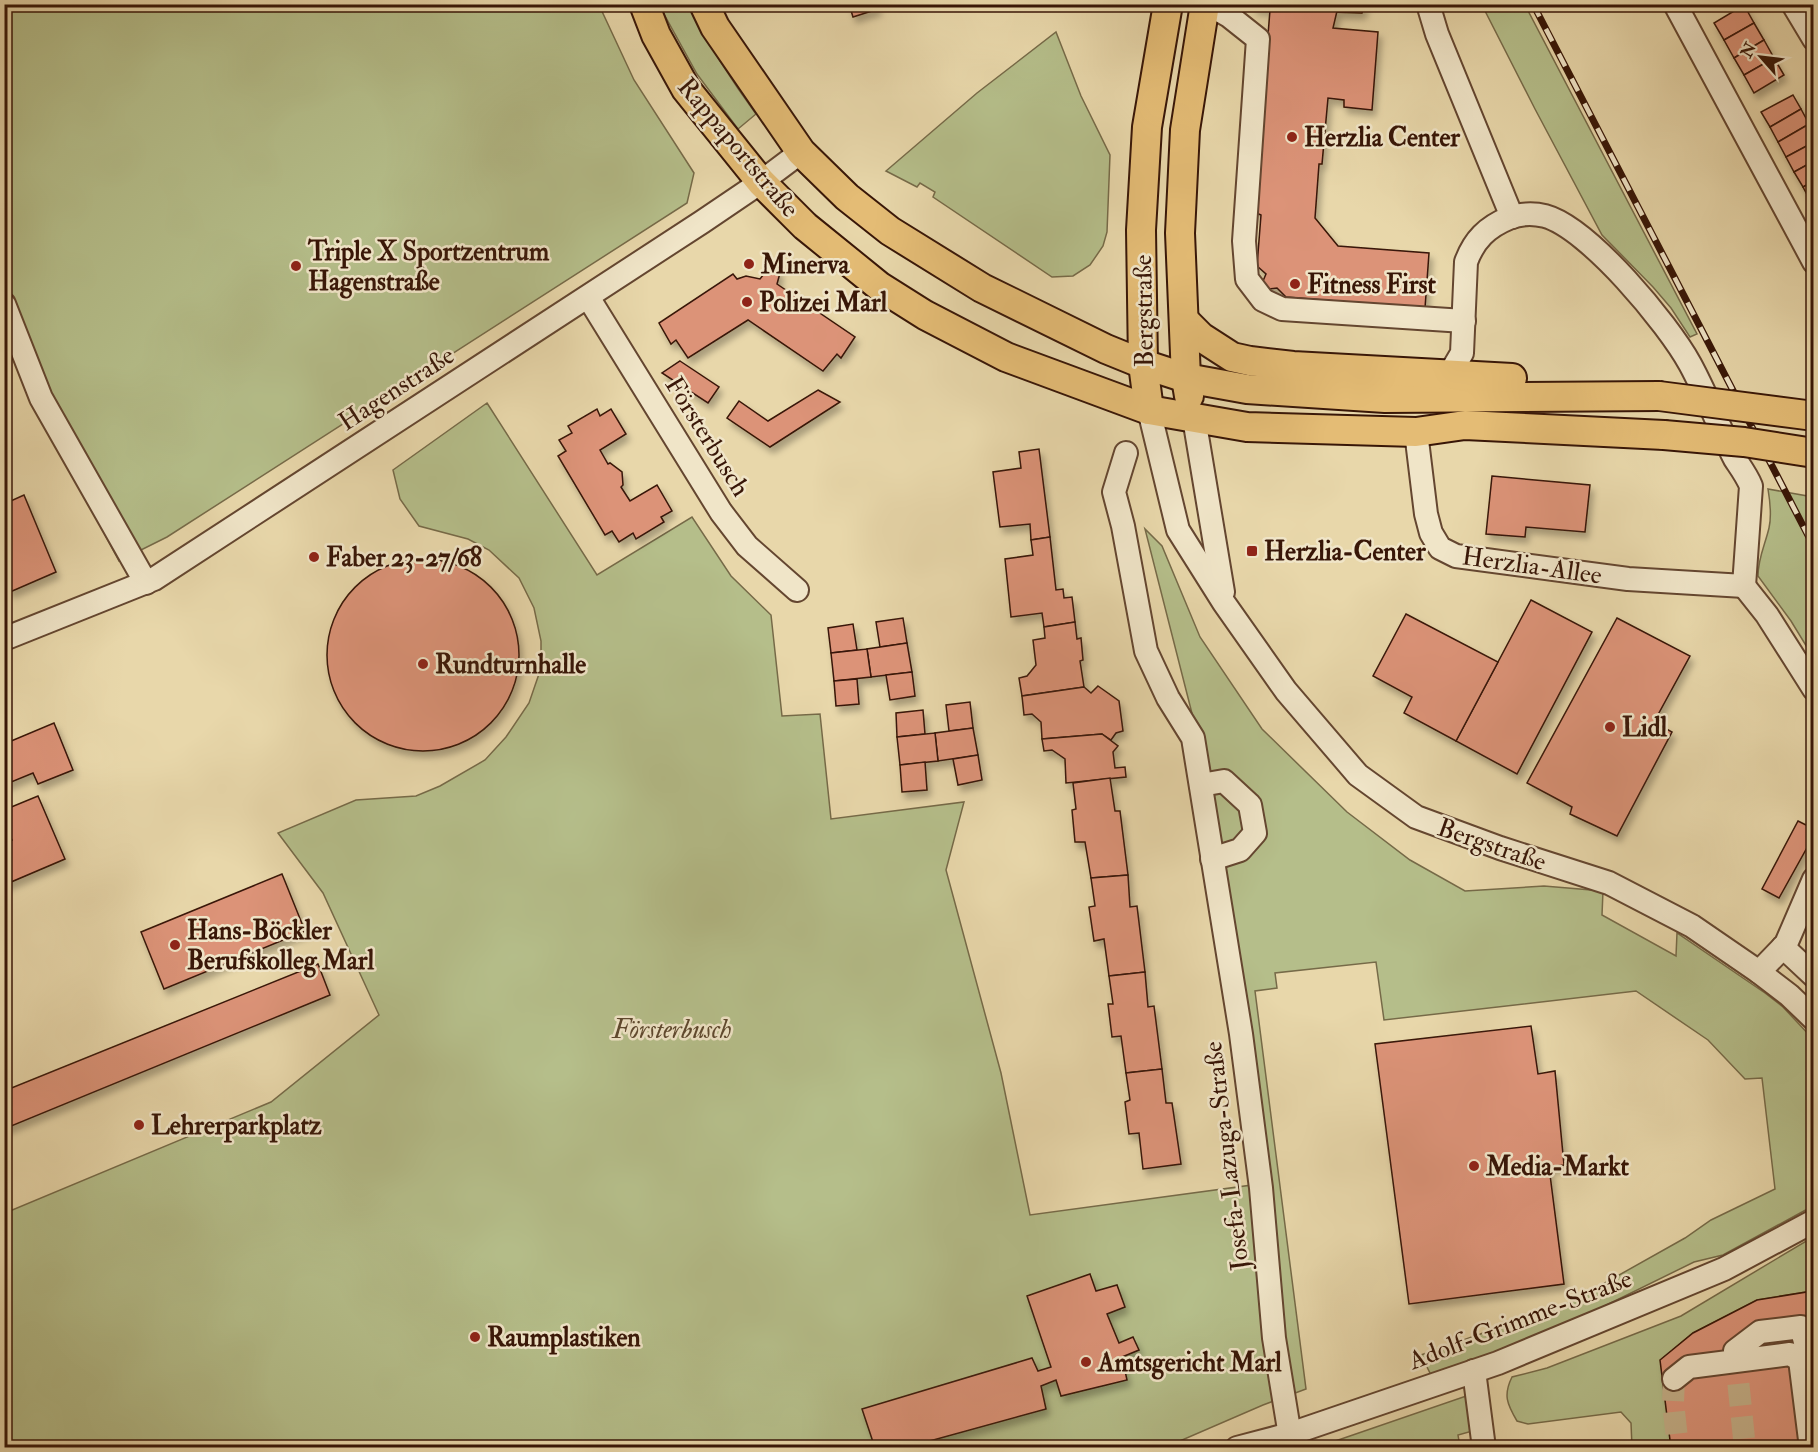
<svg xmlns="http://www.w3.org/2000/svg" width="1818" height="1452" font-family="'IM FELL Double Pica',serif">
	<defs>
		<filter id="shadow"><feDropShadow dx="3.5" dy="6" stdDeviation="3" flood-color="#0004"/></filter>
	</defs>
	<rect width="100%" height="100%" fill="#e8d7aa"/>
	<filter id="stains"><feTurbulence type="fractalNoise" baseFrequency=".00333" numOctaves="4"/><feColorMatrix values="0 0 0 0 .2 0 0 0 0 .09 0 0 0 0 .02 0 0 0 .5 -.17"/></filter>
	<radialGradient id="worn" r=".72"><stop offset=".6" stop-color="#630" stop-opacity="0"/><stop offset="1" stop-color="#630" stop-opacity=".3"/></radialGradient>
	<g fill="#b5be8a" stroke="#766a48" stroke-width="1.5">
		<path d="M5,5H599L634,80L694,173L687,203L167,537L119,561L61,452L5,330Z"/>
		<path d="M659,5H688C708,43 730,79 756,114L738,129L697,74Z"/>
		<path d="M1482,5H1525L1697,334L1690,337L1671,308L1653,287L1602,235L1535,109Z"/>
		<path d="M1056,32L1081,96L1110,155L1107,232L1103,246L1090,265L1073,276L1052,277L933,197L935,192L920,183L917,187L886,171L977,93Z"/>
		<path d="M487,403L597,575L692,517L731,576L771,615L782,716L820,714L831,819L964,802L946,870L1001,1073L1030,1215L1259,1184L1198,737L1145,529L1162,546L1200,637L1262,729L1347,812L1410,860L1465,891L1544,886L1603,891L1602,915L1676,956L1677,933L1765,993L1783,1007L1813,1039V1206L1723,1255L1694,1262L1570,1323L1432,1377L1421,1355L1571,1302L1685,1238L1711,1220L1775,1189L1762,1078L1745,1079L1708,1040L1636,991L1384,1020L1376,962L1275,973L1277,988L1255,991L1306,1389L1263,1405L1166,1447L5,1448V1213L271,1102L379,1015L323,893L278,833L356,800L416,796L440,786L485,760L506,737L529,703L541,668V641L534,608L519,578L489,550L468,539L419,526L400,499L393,470Z"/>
		<path d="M1768,489L1813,497V657L1791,621L1758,576C1758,558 1765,545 1769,528C1772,515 1770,501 1768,489Z"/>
		<path d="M1813,1237V1293V1291L1757,1300L1693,1333L1661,1360L1671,1447H1632L1631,1423L1621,1412L1528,1424L1517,1421C1507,1404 1503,1395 1512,1377L1547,1368L1681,1316Z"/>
		<path d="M1472,1394L1476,1430L1458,1435L1460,1447L1315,1448Z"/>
	</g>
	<g fill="#dc9378" stroke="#381607" stroke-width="1.5" filter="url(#shadow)">
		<path d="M849,4H876L878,9L853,17Z"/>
		<path d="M1254,4H1298L1297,11L1254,8Z"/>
		<path d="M1298,4H1365L1362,13L1297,11Z"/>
		<path d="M1744,5L1754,23L1724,40L1714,23Z"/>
		<path d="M1270,10L1337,11L1333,28L1378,32L1372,110L1344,107V100L1328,98L1322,164H1319L1315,218L1338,246L1429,253L1425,308L1286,297L1277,288L1269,289L1264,286L1263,281L1266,274L1257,266L1261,215L1254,212Z"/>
		<path d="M1754,23L1764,40L1734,58L1724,40Z"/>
		<path d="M1764,40L1774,58L1744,75L1734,58Z"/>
		<path d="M1774,58L1784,75L1754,93L1744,75Z"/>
		<path d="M1793,95L1801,109L1770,127L1761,112Z"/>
		<path d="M1801,109L1809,124L1778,142L1770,127Z"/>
		<path d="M1809,124L1814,132V142L1786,157L1778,142Z"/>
		<path d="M1814,142V161L1794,172L1786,157Z"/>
		<path d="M1814,161V181L1803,187L1794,172Z"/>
		<path d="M1814,181V200L1811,202L1803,187Z"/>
		<path d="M775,267L780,273L777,284L855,337L841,358L837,354L823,371L748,320L688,358L676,340L671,344L659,323L733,274L737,279L746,276L760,279L768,269Z"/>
		<path d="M680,361L719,387L708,403L662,373Z"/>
		<path d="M818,390L840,402L770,447L727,418L739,401L768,421Z"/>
		<path d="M597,409L600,416L611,409L626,434L600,450L608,464L610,463L622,472L623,485L621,487L630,501L657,485L672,511L661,517L664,522L636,539L633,533L619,542L612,531L605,535L558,456L566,451L559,440L572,433L568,426Z"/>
		<path d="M1039,449L1050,537L1031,540L1030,524L1000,527L993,472L1021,468L1019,452Z"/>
		<path d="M1492,476L1590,485L1585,532L1526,527L1525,537L1486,534Z"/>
		<path d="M24,495L56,572L10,592L4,579V504Z"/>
		<path d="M1050,537L1056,590L1063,589L1064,598L1072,597L1075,622L1044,627L1042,613L1011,617L1005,559L1033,555L1031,540Z"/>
		<circle cx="423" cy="655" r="96"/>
		<path d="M1531,600L1592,632L1517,774L1456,741Z"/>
		<path d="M1406,614L1498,662L1456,741L1404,713L1412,697L1373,676Z"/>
		<path d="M903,618L907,643L880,647L876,622Z"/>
		<path d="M1617,618L1690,656L1654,722L1672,732L1617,836L1570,814L1572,807L1527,783Z"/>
		<path d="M1075,622L1077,639L1081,638L1083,660L1080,661L1084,687L1022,696L1019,678L1027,676L1036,665L1033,640L1045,638L1044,627Z"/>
		<path d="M853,624L857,650L831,653L828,628Z"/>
		<path d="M907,643L912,672L871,677L867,649Z"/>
		<path d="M867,649L871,677L834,681L831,653Z"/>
		<path d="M912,672L915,696L890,700L886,675Z"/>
		<path d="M857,679L859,704L836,706L834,681Z"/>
		<path d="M1098,686L1119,701L1123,731L1116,733L1111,740L1102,734L1042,739L1041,722L1032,714L1024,715L1022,696L1084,687L1091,693Z"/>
		<path d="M970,702L973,728L949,731L946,705Z"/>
		<path d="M923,710L925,734L897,737L896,713Z"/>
		<path d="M54,723L73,770L38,784L33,773L4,785V744Z"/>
		<path d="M973,728L978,755L938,761L935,733Z"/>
		<path d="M935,733L938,761L900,765L897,737Z"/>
		<path d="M1102,734L1118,746L1113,752L1115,768L1125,767L1126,777L1066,783L1065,759L1052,750L1044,751L1042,739Z"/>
		<path d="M978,755L982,780L958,785L953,759Z"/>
		<path d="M925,762L927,790L902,792L900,765Z"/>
		<path d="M1110,778L1115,811H1120L1128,875L1091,878L1085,842H1075L1072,810L1076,809L1073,783Z"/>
		<path d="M38,796L65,859L4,885V843L12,840L4,822V810Z"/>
		<path d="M1798,821L1814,829V835L1779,898L1762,889Z"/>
		<path d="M282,874L305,931L164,989L141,932Z"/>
		<path d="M1128,875L1130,907L1137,906L1145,972L1109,976L1104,939L1094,941L1089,907L1095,906L1091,878Z"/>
		<path d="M318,964L330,995L4,1129V1091Z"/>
		<path d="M1145,972L1148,1007L1154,1006L1162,1069L1126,1073L1121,1036L1112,1037L1108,1004H1113L1109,976Z"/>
		<path d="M1531,1026L1538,1074L1555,1071L1564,1165L1549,1167L1564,1284L1409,1304L1375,1044Z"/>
		<path d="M1162,1069L1166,1103H1172L1181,1164L1143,1169L1139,1133L1129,1134L1125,1102L1130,1100L1126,1073Z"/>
		<path d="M1090,1274L1096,1291L1117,1285L1125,1307L1107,1314L1119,1343L1133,1337L1139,1350L1122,1357L1127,1380L1061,1396L1056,1380L1041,1386L1046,1409L915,1445L916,1448H875L862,1409L1032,1358L1038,1371L1051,1367L1027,1296Z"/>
		<path d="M1813,1291L1814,1448H1671L1660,1360L1693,1333L1757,1300Z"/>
	</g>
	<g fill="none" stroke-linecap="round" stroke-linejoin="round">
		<g stroke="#c5b089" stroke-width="22" stroke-dasharray="22 11" stroke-linecap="butt">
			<path d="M1735,1351L1745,1448"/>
			<path d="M1674,1379L1673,1402L1678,1448"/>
		</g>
		<g stroke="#644630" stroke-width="26">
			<g id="minor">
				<path d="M1208,4L1229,16L1258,39L1244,241L1247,279L1263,300L1282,309L1464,321"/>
				<path d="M1428,4L1437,34L1512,217"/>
				<path d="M1675,4L1814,262"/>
				<path d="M1793,4L1814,39"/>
				<path d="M588,297L721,512L747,546L797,590"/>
				<path d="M4,304L41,398L146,583"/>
				<path d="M1149,410L1178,530L1224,603L1286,691L1358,775L1416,817L1500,848L1609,883L1692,926L1759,972L1789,995L1814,1019"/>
				<path d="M1194,418L1223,592"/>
				<path d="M1416,432L1426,514L1431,533L1440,548L1456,556L1628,579L1744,586L1751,486C1747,476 1741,468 1735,459C1719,428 1707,395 1690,364C1668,324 1589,228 1545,216C1533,213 1519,214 1509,218C1487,227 1474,240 1466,262L1462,353L1442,387"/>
				<path d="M1126,453L1114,492L1123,526L1146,651L1168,698L1193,738L1241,1034L1261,1188L1274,1338L1292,1448"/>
				<path d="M1744,586L1767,615L1814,689"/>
				<path d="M4,639L154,579L702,222L761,182L801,152"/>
				<path d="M1201,785L1224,781L1250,805L1255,833L1240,850L1212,859"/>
				<path d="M1783,947L1814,976"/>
				<path d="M1759,972L1786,944L1814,879"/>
				<path d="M1735,1351L1760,1332L1801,1327L1805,1342"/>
				<path d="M1474,1371L1484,1448"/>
				<path d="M1674,1379L1689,1367L1790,1354L1800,1360L1811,1448"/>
				<path d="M1237,1448L1290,1434L1498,1363L1724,1269L1814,1221"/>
			</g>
		</g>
		<g stroke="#381607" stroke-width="32">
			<g id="major">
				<path d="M644,4L656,35L686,89L761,182L805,226L879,286L925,315L1006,357L1149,410L1247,427L1416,432L1465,425L1664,435"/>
				<path d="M704,4L715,27L801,152L847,197L890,231L982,288L1106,349L1143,364L1186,378L1247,389L1385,398L1659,396"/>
				<path d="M1184,320L1201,337L1232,357L1250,361L1293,366L1512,378"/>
				<path d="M1189,396L1186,378L1180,233L1185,130L1205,4"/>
				<path d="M1149,410L1143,364L1141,230L1147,127L1168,4"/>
			</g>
		</g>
		<use href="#minor" stroke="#f0e5c8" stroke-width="22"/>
		<use href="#major" stroke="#e4bc75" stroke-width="28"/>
		<g stroke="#381607" stroke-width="7">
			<path id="rail" d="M1533,4L1814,547"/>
		</g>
		<use href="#rail" stroke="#f0e5c8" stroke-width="4.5" stroke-dasharray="14" stroke-linecap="butt"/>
		<g stroke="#381607" stroke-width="32" stroke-linecap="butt">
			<g id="major-bridge">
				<path d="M1659,396L1814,416"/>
				<path d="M1664,435L1744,442L1814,453"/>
			</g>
		</g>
		<use href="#major-bridge" stroke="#e4bc75" stroke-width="28"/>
	</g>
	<g fill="#8f2418" stroke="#f0e5c8" stroke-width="2">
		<circle cx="1292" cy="137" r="6"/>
		<circle cx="749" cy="264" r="6"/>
		<circle cx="296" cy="266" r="6"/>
		<circle cx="1295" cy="284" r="6"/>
		<circle cx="747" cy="302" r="6"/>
		<rect x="1246" y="545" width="12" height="12" rx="3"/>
		<circle cx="314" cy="557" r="6"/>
		<circle cx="423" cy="664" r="6"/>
		<circle cx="1610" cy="727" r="6"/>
		<circle cx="175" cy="945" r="6"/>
		<circle cx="139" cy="1125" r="6"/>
		<circle cx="1474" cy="1166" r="6"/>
		<circle cx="475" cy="1337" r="6"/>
		<circle cx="1086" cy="1362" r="6"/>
	</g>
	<g text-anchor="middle" stroke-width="5" stroke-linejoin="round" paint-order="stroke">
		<g font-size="26" font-weight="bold" fill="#381607" stroke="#f0e5c8" text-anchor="start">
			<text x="1304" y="146">Herzlia Center</text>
			<text x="308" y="260">Triple X Sportzentrum<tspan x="308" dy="30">Hagenstraße</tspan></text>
			<text x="761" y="273">Minerva</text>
			<text x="1307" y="293">Fitness First</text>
			<text x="759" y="311">Polizei Marl</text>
			<text x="1264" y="560">Herzlia-Center</text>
			<text x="326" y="566">Faber 23-27/68</text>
			<text x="435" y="673">Rundturnhalle</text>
			<text x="1622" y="736">Lidl</text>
			<text x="187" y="939">Hans-Böckler<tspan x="187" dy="30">Berufskolleg Marl</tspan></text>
			<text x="151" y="1134">Lehrerparkplatz</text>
			<text x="1486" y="1175">Media-Markt</text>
			<text x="487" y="1346">Raumplastiken</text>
			<text x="1098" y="1371">Amtsgericht Marl</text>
		</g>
		<g font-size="26" fill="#381607" stroke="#f0e5c8">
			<text transform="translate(739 147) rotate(50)" y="9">Rappaportstraße</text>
			<text transform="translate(1143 311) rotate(-91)" y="9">Bergstraße</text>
			<text transform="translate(396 388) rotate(-33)" y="9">Hagenstraße</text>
			<text transform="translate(708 436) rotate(58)" y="9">Försterbusch</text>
			<text transform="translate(1532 565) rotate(8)" y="9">Herzlia-Allee</text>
			<text transform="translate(1492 844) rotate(19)" y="9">Bergstraße</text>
			<text transform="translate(1226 1156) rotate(-97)" y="9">Josefa-Lazuga-Straße</text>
			<text transform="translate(1520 1319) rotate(-21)" y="9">Adolf-Grimme-Straße</text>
		</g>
		<g font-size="26" font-style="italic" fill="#5e482e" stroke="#f0e5c8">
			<text x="672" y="1038">Försterbusch</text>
		</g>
	</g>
	<rect width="1818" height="1452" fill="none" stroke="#e8d7aa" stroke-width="24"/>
	<rect x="6" y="6" width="1806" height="1440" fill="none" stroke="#381607" stroke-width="3"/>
	<rect x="12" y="12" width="1794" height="1428" fill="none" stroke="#381607" stroke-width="1.5"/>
	<g transform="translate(1761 57) rotate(298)" stroke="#f0e5c8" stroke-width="4.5" paint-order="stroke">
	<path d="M0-4.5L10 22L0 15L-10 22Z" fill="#381607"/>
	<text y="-9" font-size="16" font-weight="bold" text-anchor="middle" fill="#381607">N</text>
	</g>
	<rect width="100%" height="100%" filter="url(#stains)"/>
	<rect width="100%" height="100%" fill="url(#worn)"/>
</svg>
